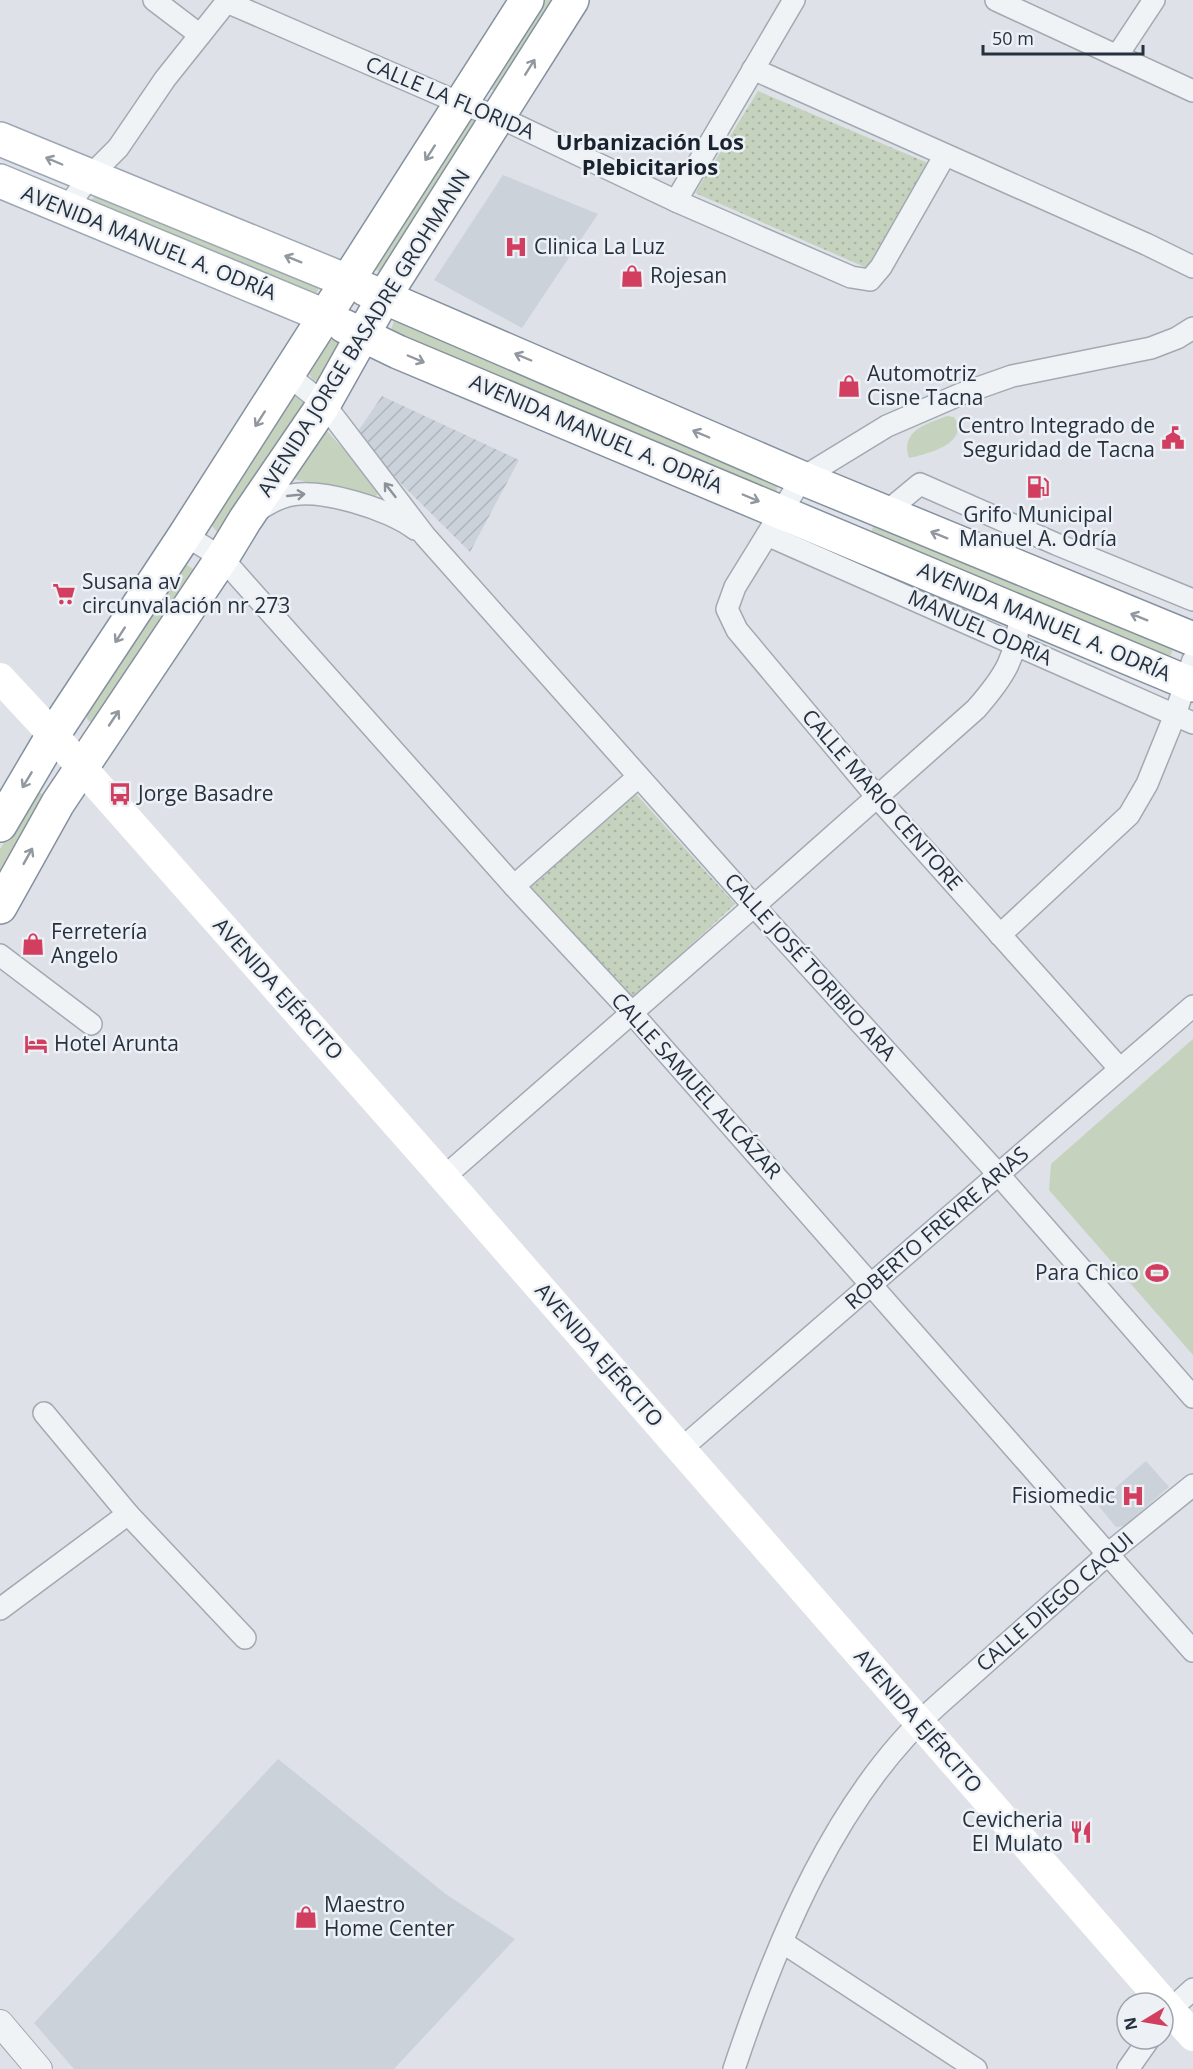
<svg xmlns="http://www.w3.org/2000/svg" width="1193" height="2069" font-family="'Open Sans',sans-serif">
	<defs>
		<pattern id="industrial-furrows" width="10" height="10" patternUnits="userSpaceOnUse" patternTransform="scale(1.5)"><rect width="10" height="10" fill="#cbd2da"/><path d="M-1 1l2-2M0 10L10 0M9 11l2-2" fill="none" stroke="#aeb5bc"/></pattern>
		<pattern id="park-dots" width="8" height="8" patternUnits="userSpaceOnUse" patternTransform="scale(1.5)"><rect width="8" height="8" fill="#c5d2be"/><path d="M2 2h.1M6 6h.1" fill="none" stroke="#a9b5a4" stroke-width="1.8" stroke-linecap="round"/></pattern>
	</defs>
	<rect width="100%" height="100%" fill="#dee2e8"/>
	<g fill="#cbd2da">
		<path d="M503,175L598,214L522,328L434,280Z"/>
		<path d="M1146,1461L1169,1487L1124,1526L1116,1527L1097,1504Z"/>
		<path d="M278,1759L447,1895L515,1939L394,2069H74L34,2023Z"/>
	</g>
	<path fill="url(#industrial-furrows)" d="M382,396L519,460L470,552L354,437Z"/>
	<g fill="#c5d2be">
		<path d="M539,0H559L495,91L487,87Z"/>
		<path d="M473,119L479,121L383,273L376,270V262L465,122Z"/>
		<path d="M97,194L316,283L319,288L315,296L92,208L91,200Z"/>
		<path d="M394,320L780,478L775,495L389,338Z"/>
		<path d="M333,340L340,343L321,380L314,381L309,374L310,366L327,341Z"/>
		<path d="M297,395L306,399L305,408L222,531L217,532L211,525L213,518L290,398Z"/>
		<path d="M947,416L954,417C971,443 928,454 909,458C900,430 927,424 947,416Z"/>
		<path d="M323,427L383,491L374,497L294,479L292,475Z"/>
		<path d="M874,523L1174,641L1171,655L1165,657L870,538Z"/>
		<path d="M187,565L193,569L192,580L99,720L91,723L87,719L88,708L176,569Z"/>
		<path d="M38,792L45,795L0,879V849L31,800Z"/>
		<path d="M1193,1039V1355L1049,1190L1051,1164Z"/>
	</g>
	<g fill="url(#park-dots)">
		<path d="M758,91L928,163L867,268L695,193Z"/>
		<path d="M636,794L735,904L633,999L528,886Z"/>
	</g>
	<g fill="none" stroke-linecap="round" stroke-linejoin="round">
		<g stroke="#a3a9b2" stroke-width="24">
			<g id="minor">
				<path d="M154,0L200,35"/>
				<path d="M996,0L1193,91"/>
				<path d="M227,2L462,104L499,117L676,201L851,277L870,280L881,267L945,155"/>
				<path d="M1117,56L1154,0"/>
				<path d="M753,69L1146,244L1193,267"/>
				<path d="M676,201L794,0"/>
				<path d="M66,209L90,176L118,148L165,79L228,0"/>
				<path d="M288,375L324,404L425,536L754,906L999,1175L1193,1397"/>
				<path d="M254,513C264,506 275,499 287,496C319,487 389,509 415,529"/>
				<path d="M885,513L920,484L1056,544L1193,600"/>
				<path d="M185,535L222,558L514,886L632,1013L1193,1651"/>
				<path d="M767,535L1193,723"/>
				<path d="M514,886L638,777"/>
				<path d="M1000,935L1129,815L1147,784L1175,715L1193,660"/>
				<path d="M0,955L91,1024"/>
				<path d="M1120,1069L877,797L737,630L727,609L735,587L802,478L887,426L961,394L1012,376L1151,348L1177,338L1193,328"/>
				<path d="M444,1177L754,906L976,709C1005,676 1017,657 1020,612"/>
				<path d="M44,1413L128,1514L245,1638"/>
				<path d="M681,1449L1193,1006"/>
				<path d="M0,1609L128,1514"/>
				<path d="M782,1942L976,2069"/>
				<path d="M1163,2020L1170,2010L1193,1989"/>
				<path d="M734,2069C776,1943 837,1794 938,1705L1108,1554L1193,1485"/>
				<path d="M1128,2069L1149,2039"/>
			</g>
		</g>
		<g stroke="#a3a9b2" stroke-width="28">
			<path id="tertiary" d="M0,2023L39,2069"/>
		</g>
		<g stroke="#9da8b4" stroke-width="36">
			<g id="primary">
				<path d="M0,139L347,281"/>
				<path d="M0,181L325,316"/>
			</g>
		</g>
		<g stroke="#85919f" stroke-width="36">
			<g id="trunk">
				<path d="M365,289L802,478L1193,639"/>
				<path d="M344,326L398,352L1193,685"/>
				<path d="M0,825L53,735L185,535L527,0"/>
				<path d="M0,907L58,803L222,558L245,520L324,404L384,297L572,0"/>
			</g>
		</g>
		<use href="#minor" stroke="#f0f3f6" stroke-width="21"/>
		<use href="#tertiary" stroke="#f0f3f6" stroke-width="26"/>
		<path stroke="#fff" stroke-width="30" d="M0,678L53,735L433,1165L1193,2036"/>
		<use href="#primary" stroke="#fff" stroke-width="33"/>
		<use href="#trunk" stroke="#fff" stroke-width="33"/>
	</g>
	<defs><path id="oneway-shaft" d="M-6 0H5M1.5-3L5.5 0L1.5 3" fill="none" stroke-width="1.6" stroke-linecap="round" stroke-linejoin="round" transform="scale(1.5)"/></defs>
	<g stroke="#92989f">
		<use href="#oneway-shaft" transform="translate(530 67) rotate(-58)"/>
		<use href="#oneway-shaft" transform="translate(430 153) rotate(123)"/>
		<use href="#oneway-shaft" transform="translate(54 161) rotate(-157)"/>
		<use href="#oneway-shaft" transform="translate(293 259) rotate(-158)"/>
		<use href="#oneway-shaft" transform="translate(523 357) rotate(-157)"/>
		<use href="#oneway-shaft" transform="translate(416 359) rotate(23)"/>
		<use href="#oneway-shaft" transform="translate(260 419) rotate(123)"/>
		<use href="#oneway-shaft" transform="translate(701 434) rotate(-157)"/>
		<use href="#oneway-shaft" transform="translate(751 498) rotate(23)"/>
		<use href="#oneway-shaft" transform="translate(939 535) rotate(-158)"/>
		<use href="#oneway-shaft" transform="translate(1139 617) rotate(-158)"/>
		<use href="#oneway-shaft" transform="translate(120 635) rotate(123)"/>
		<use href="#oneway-shaft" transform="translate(114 718) rotate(-56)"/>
		<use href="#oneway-shaft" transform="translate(27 780) rotate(121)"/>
		<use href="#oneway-shaft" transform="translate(28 856) rotate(-61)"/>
	</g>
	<g stroke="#8b929a">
		<use href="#oneway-shaft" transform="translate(390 490) rotate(-128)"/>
		<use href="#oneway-shaft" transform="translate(296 495) rotate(-6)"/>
	</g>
	<defs>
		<g id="hospital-bare" transform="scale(1.8)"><path d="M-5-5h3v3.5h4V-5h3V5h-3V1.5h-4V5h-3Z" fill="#d23e60" stroke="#edf1f5" stroke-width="2.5" paint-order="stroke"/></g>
		<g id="shop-bare" transform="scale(1.8)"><path d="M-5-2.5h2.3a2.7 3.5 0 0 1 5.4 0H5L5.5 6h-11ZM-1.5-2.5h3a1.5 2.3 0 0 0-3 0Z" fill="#d23e60" stroke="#edf1f5" stroke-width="2.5" paint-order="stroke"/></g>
		<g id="civic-bare" transform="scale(1.8)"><path d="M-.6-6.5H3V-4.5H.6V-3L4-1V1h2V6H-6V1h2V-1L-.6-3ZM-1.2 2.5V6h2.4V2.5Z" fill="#d23e60" stroke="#edf1f5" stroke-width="2.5" paint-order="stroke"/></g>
		<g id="fuel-bare" transform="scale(1.8)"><path d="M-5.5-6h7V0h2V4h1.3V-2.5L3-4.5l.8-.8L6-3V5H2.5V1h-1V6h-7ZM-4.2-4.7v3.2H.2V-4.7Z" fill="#d23e60" stroke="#edf1f5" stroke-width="2.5" paint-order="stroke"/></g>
		<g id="supermarket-bare" transform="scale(1.8)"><path d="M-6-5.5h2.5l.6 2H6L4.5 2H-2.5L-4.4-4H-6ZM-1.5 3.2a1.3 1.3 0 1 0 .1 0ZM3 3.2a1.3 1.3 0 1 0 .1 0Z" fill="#d23e60" stroke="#edf1f5" stroke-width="2.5" paint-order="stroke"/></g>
		<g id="bus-bare" transform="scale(1.8)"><path d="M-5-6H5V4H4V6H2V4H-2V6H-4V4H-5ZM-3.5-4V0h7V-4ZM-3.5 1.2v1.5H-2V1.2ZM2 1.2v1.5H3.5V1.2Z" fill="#d23e60" stroke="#edf1f5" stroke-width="2.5" paint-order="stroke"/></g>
		<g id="hotel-bare" transform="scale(1.8)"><path d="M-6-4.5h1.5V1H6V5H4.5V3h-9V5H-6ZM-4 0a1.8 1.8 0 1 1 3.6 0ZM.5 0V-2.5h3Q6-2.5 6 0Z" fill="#d23e60" stroke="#edf1f5" stroke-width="2.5" paint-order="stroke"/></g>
		<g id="stadium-bare" transform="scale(1.8)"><path d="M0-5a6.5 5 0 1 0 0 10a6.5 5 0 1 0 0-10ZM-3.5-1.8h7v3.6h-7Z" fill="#d23e60" stroke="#edf1f5" stroke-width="2.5" paint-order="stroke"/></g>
		<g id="restaurant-bare" transform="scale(1.8)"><path d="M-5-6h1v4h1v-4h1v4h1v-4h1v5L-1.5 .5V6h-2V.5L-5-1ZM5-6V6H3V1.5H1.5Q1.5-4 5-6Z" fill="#d23e60" stroke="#edf1f5" stroke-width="2.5" paint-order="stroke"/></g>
	</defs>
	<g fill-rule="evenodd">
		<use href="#hospital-bare" x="516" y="247"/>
		<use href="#shop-bare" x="632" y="276"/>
		<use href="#shop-bare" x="849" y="386"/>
		<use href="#civic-bare" x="1173" y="438"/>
		<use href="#fuel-bare" x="1038" y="487"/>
		<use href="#supermarket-bare" x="64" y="594"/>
		<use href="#bus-bare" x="120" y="794"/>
		<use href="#shop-bare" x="33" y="944"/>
		<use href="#hotel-bare" x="36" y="1044"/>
		<use href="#stadium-bare" x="1157" y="1273"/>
		<use href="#hospital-bare" x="1133" y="1496"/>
		<use href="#restaurant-bare" x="1081" y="1832"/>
		<use href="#shop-bare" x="306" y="1917"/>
	</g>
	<g text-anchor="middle" stroke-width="5" stroke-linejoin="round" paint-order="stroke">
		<g font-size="21" fill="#26313f" stroke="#edf1f5">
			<text transform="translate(450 98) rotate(23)" y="7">CALLE LA FLORIDA</text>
			<text transform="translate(149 243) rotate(22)" y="7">AVENIDA MANUEL A. ODRÍA</text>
			<text transform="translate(364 333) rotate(-58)" y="7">AVENIDA JORGE BASADRE GROHMANN</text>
			<text transform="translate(596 434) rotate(23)" y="7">AVENIDA MANUEL A. ODRÍA</text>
			<text transform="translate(1044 622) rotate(23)" y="7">AVENIDA MANUEL A. ODRÍA</text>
			<text transform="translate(980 628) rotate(24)" y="7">MANUEL ODRIA</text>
			<text transform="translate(882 800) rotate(49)" y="7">CALLE MARIO CENTORE</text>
			<text transform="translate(810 967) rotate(48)" y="7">CALLE JOSÉ TORIBIO ARA</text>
			<text transform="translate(278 989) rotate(48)" y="7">AVENIDA EJÉRCITO</text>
			<text transform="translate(696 1086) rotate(48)" y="7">CALLE SAMUEL ALCÁZAR</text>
			<text transform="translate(937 1228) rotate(-41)" y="7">ROBERTO FREYRE ARIAS</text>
			<text transform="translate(599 1355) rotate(49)" y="7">AVENIDA EJÉRCITO</text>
			<text transform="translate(1055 1602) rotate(-41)" y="7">CALLE DIEGO CAQUI</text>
			<text transform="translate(918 1721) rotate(49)" y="7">AVENIDA EJÉRCITO</text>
		</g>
		<g font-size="21" fill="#26313f" stroke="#edf1f5" text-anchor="start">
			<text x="534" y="254">Clinica La Luz</text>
			<text x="650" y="283">Rojesan</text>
			<text x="867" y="381">Automotriz<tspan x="867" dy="24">Cisne Tacna</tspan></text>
			<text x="1155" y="433" text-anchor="end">Centro Integrado de<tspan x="1155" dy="24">Seguridad de Tacna</tspan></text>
			<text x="1038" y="522" text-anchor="middle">Grifo Municipal<tspan x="1038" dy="24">Manuel A. Odría</tspan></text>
			<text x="82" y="589">Susana av<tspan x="82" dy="24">circunvalación nr 273</tspan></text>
			<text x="138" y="801">Jorge Basadre</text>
			<text x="51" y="939">Ferretería<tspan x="51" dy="24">Angelo</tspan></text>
			<text x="54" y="1051">Hotel Arunta</text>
			<text x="1139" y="1280" text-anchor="end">Para Chico</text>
			<text x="1115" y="1503" text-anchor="end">Fisiomedic</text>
			<text x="1063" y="1827" text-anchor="end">Cevicheria<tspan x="1063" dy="24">El Mulato</tspan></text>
			<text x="324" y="1912">Maestro<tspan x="324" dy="24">Home Center</tspan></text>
		</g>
		<g font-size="22" font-weight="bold" fill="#19222f" stroke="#edf1f5">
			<text x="650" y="150">Urbanización Los<tspan x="650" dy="25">Plebicitarios</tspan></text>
		</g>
	</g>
	<g transform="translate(1145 2021) rotate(259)"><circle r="28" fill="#edf1f5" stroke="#9da4ac" stroke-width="1.5"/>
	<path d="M0-4.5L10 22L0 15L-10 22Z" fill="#d23e60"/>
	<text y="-9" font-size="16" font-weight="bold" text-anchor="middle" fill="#26313f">N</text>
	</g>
	<path d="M983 45v9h160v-9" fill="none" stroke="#26313f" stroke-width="3"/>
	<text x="992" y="45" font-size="18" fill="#26313f" stroke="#edf1f5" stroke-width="4.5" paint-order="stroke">50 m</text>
</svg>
